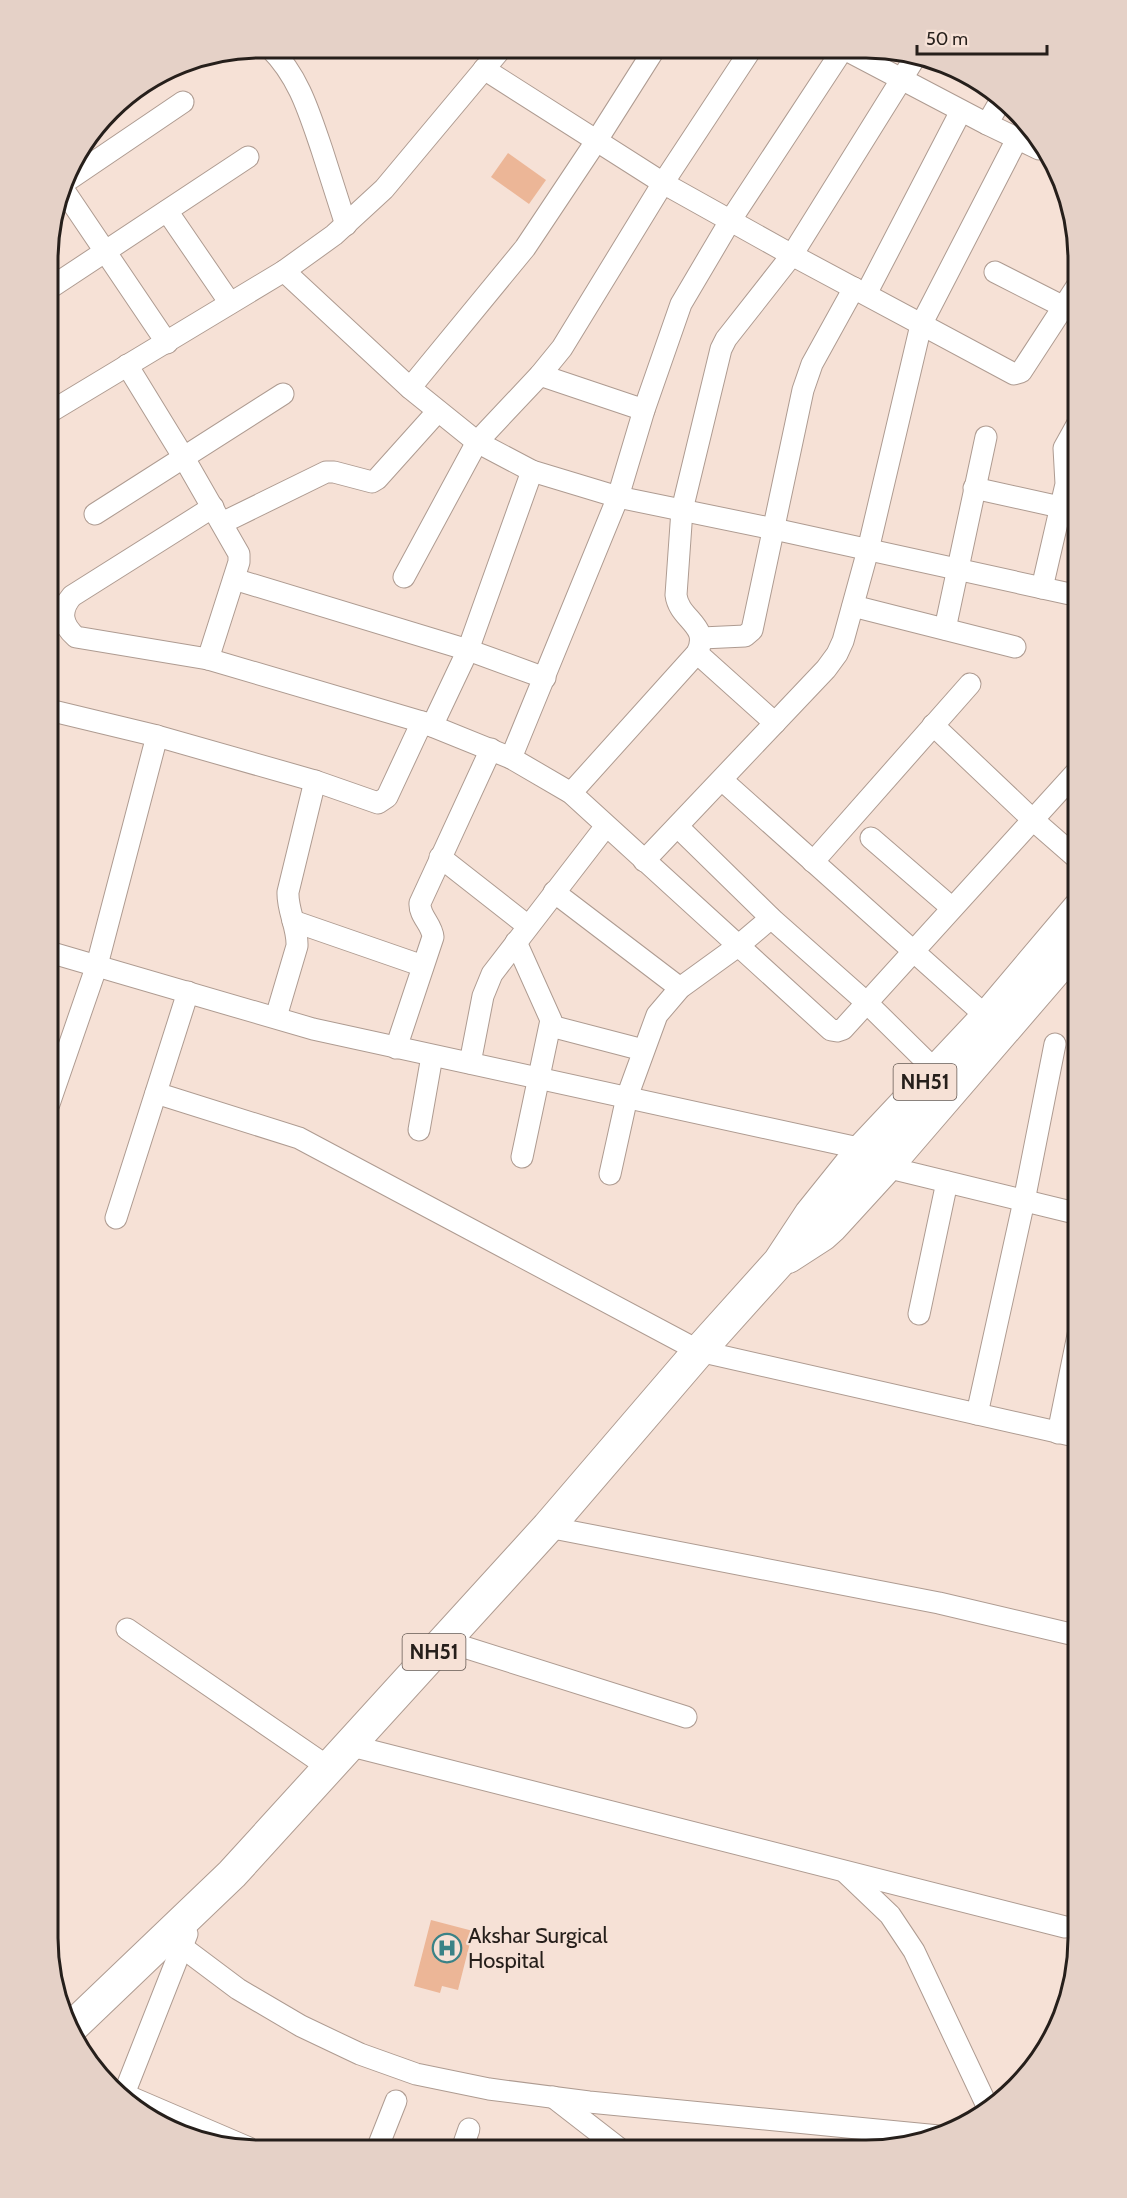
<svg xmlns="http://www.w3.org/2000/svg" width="1127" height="2198" font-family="Cabin,sans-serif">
	<rect width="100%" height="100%" fill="#f6e1d6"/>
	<g fill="#ecb697">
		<path d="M508,153L546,180L529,204L491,177Z"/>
		<path d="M431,1920L473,1931L458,1990L442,1986L440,1993L414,1986Z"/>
	</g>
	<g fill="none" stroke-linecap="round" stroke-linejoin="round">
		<g stroke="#ae9b91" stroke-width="23">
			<g id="minor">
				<path d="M270,48C299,77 309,112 322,150C330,175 338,200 346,225"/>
				<path d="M850,52L987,124L1039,149"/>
				<path d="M484,69L663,183L792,255L1014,374L1021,372L1079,283"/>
				<path d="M987,124L1002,98"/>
				<path d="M65,182L183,102"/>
				<path d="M63,189L167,343"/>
				<path d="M167,211L230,303"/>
				<path d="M284,271L410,388L477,442L532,471L618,497L774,529L1079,596"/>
				<path d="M995,272L1064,307"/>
				<path d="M50,288L248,157"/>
				<path d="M866,294L961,111"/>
				<path d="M127,365L184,458L239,554V562L208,659"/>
				<path d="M540,375L644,410"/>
				<path d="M410,388L525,248L597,140L654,50"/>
				<path d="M50,412L284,271L334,235L384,189L501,49"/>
				<path d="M974,488L1060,507"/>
				<path d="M213,507L72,596C59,611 62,625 76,637L208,659L422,722L511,758L571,793L831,1030L837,1031L843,1029L1079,769"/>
				<path d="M95,514L283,394"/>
				<path d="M222,523L326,472H334L372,482L377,479L438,411"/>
				<path d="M404,577L477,442L540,375L562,348L663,183L750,51"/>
				<path d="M234,579L468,650L545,678"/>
				<path d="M1042,588L1066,484L1064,448L1079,421"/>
				<path d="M853,606L1015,647"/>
				<path d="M945,629L986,437"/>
				<path d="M702,638L745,636L752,630L803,390L812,364L854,288"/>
				<path d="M697,653L775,723"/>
				<path d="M49,710L157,736L315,781L378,803L387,797L422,722"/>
				<path d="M933,725L1032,819L1079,860"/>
				<path d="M432,726L468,650L532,471"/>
				<path d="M511,758L618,497L644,410L681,304L730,221L841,52"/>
				<path d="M722,780L987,1017"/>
				<path d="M571,793L697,653C711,625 679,620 676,595L682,510L721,349L726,339L792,255L916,56"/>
				<path d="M678,827L771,918L867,1003L936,1071"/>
				<path d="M871,838L952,908"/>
				<path d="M440,857L528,926"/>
				<path d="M644,861L826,669L837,654L843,641L868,550L921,325L1017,139"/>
				<path d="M813,862L970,684"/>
				<path d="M554,892L680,988"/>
				<path d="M293,921L423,966"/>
				<path d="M516,942L551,1020L522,1157"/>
				<path d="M49,952L313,1029L863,1149"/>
				<path d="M276,1017L297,946C298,928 287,910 288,892L315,781"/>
				<path d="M551,1026L643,1050"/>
				<path d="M396,1048L433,937C432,924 419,916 420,903L491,749"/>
				<path d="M470,1063L483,996L492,974L606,826"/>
				<path d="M156,1093L299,1138L699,1351L1079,1437"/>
				<path d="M49,1104L97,965L157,736"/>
				<path d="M419,1130L432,1056"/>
				<path d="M886,1167L1079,1214"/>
				<path d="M610,1174L627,1097L657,1015L680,988L738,946L771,918"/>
				<path d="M116,1218L188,992"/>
				<path d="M919,1314L947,1182"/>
				<path d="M977,1414L1024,1201L1055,1044"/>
				<path d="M1058,1433L1079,1330"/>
				<path d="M548,1527L939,1603L1079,1636"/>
				<path d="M127,1629L328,1767"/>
				<path d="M445,1641L686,1717"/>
				<path d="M348,1745L1065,1927"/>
				<path d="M846,1873L890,1915L914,1951L989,2110"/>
				<path d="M182,1947L238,1989L301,2026L360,2054L416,2074L489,2089L589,2102L939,2136"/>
				<path d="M116,2091L249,2148"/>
				<path d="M553,2097L620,2149"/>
				<path d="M122,2099L187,1934"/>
				<path d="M377,2149L396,2101"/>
				<path d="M462,2149L469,2129"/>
			</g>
		</g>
		<g stroke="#ae9b91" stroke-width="34">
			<g id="highway">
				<path d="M788,1257L822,1235L832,1226L886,1167L1079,943"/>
				<path d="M73,2026L232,1874L548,1527L699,1351L779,1262L810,1215L863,1149L987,1017L1079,908"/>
			</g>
		</g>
		<use href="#minor" stroke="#fff" stroke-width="21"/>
		<use href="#highway" stroke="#fff" stroke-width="32"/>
	</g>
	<defs>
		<g id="hospital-ring" transform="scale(1.5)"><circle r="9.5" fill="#f6e1d6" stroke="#3a8286" stroke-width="1.5"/><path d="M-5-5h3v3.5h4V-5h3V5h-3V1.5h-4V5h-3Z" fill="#3a8286"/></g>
	</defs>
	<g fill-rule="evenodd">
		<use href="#hospital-ring" x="447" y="1948"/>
	</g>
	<g text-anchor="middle" stroke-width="4.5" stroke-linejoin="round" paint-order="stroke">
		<g fill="#f6e1d6" stroke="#645953" stroke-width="1.5">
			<rect x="893.5" y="1064" width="63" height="36" rx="4.5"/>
			<rect x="402.5" y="1634" width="63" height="36" rx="4.5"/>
		</g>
		<g font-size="21" font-weight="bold" fill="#261f1b">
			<text x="925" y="1089">NH51</text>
			<text x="434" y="1659">NH51</text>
		</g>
		<g font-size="22" fill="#261f1b" stroke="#f6e1d6" text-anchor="start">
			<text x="468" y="1943">Akshar Surgical<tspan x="468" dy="25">Hospital</tspan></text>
		</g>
	</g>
	<path d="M0 0H1127V2198H0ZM260 58H866A202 202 0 0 1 1068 260V1938A202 202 0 0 1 866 2140H260A202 202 0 0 1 58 1938V260A202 202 0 0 1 260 58Z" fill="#e5d1c7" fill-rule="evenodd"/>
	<path fill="none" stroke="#261f1b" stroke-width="3" d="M260 58H866A202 202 0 0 1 1068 260V1938A202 202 0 0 1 866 2140H260A202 202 0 0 1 58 1938V260A202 202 0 0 1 260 58Z"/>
	<path d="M917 45v9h130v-9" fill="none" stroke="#261f1b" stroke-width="3"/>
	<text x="926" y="45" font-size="18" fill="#261f1b" stroke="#f6e1d6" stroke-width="4.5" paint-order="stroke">50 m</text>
</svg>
